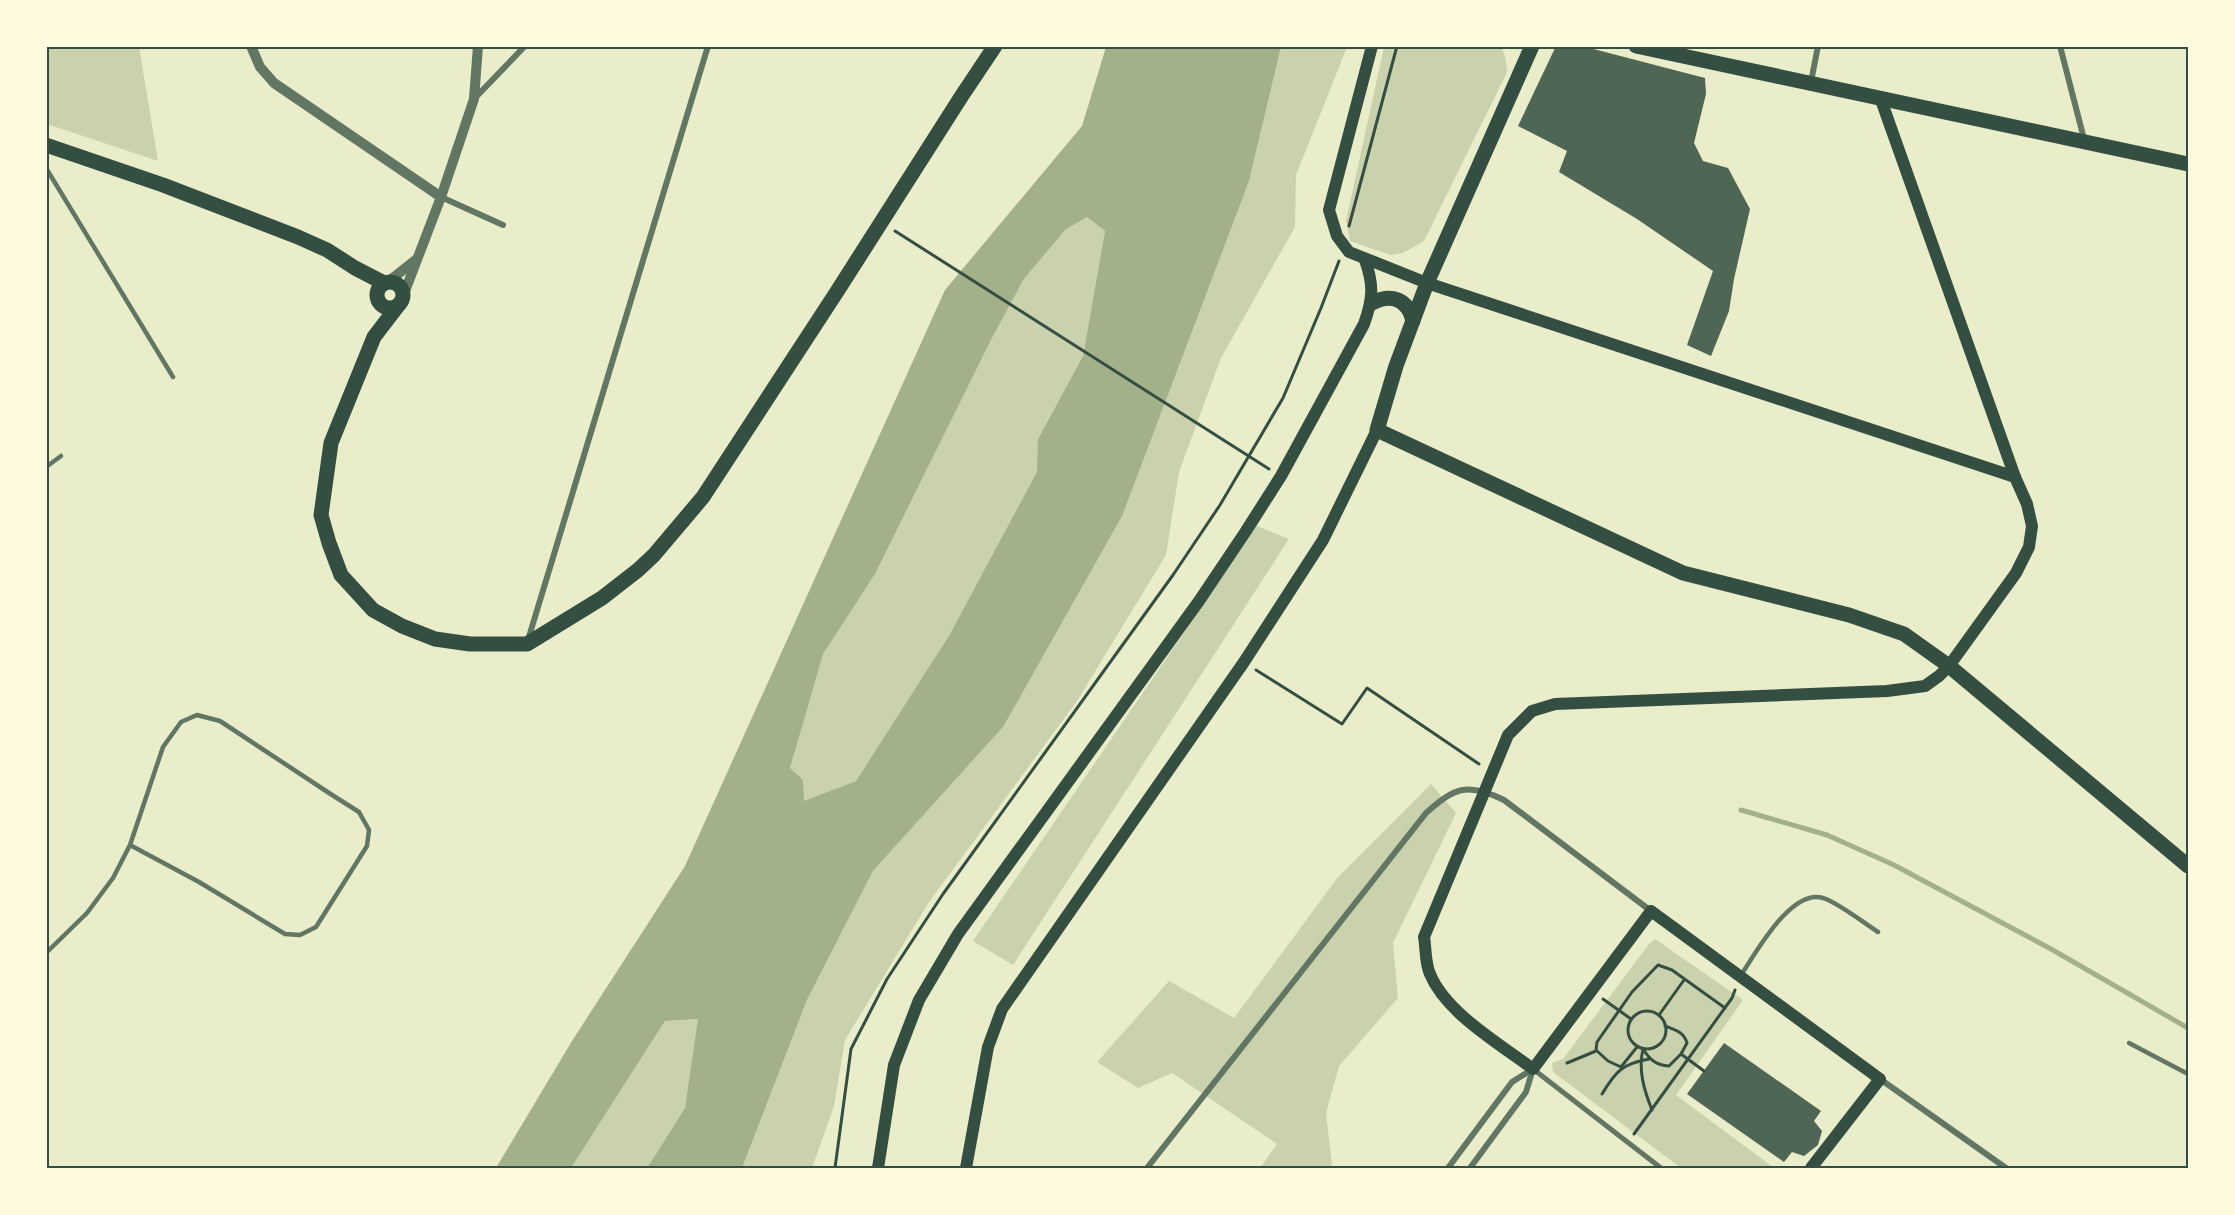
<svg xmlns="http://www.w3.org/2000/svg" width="2235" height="1215" font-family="Lora,serif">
	<rect width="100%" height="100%" fill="#e9edc9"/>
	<g fill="#cad2ad">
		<path d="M47,46L139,47L158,161L47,124Z"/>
		<path d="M1281,47H1347L1296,175L1295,227L1221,358L1179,472L1166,555L1077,701L929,902L845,1040L834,1106L812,1168H742L807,1000L873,871L1003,727L1249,181Z"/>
		<path d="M1384,47H1501L1505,56L1507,72L1424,241L1403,253L1391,255L1350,241L1346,221Z"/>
		<path d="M1086,216L1105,231L1083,356L1038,439V472L950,634L856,781L803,802L790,768L822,654L875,574L991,340L1023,279L1066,229Z"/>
		<path d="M1257,526L1289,539L1013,965L973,941Z"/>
		<path d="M1431,784L1456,813L1393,943L1398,998L1339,1066L1326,1113L1332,1165L1329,1168H1260L1277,1144L1172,1073L1138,1088L1097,1062L1169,981L1234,1018L1338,877Z"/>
		<path d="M1655,939L1743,1000L1676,1095L1774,1168H1681L1553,1072L1552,1063L1563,1059L1649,944Z"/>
		<path d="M699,1019L685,1108L647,1168H571L665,1021Z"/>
	</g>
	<path fill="#a3b18a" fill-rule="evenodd" d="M1106,47H1281L1249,181L1122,516L1003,727L873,871L807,1000L742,1168H647L685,1108L698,1019L665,1021L571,1168H496L572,1041L685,866L945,290L1082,126ZM1087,217L1105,231L1083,356L1038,439L1037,472L950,634L856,781L804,801L803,780L790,768L823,654L875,574L991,340L1023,280L1066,229Z"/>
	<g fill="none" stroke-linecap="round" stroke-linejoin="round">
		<path stroke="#a3b18a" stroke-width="5" d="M1741,810L1827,835L1894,865L2051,949L2188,1028"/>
	</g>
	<g fill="#4f6655">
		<path d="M1556,46H1582L1705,78L1706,94L1694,143L1703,161L1728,168L1750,209L1734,279L1729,311L1711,356L1687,345L1713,271L1637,219L1559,172L1567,151L1518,126Z"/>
		<path d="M1724,1043L1821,1111L1814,1121L1822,1131L1818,1145L1804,1156L1792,1152L1784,1162L1687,1094Z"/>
	</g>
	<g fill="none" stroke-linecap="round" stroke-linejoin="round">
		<g stroke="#344e41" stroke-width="3">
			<path d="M1349,226L1397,46"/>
			<path d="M895,231L1269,469"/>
			<path d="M1256,670L1342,724L1367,688L1479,764"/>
			<path d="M1603,999L1631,1019"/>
			<circle cx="1647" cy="1030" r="19"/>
			<path d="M1659,1015L1684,980"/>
			<path d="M1637,1047L1621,1067L1608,1061L1596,1050L1597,1042L1632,992L1658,965L1672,970L1725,1008"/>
			<path d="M1643,1049C1650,1060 1656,1065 1669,1066L1681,1054L1687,1043C1684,1032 1675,1030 1665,1026"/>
			<path d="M1643,1049C1638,1070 1644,1090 1652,1110"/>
			<path d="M1681,1054L1704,1071"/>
			<path d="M1567,1063L1596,1051"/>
			<path d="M1602,1094C1616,1071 1622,1064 1649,1059"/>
			<path d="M1634,1134L1732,998L1735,990"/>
			<path d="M835,1168L851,1049L887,979L943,894L1173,575L1220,505L1283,398L1321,308L1339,261"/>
		</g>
		<g stroke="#617663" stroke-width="4.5">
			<path d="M46,168L173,377"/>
			<path d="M46,467L61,456"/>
			<path d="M46,953L87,913L113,878L130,845L163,747L181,722L197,715L220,721L329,793L359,812L369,830L367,846L316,927L300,935L285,934L199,882L130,845"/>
			<path d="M1741,975C1756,953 1793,884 1826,899C1844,907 1861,921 1878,932"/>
			<path d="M2129,1043L2188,1074"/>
		</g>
		<path stroke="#617663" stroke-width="5" d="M1533,1069L1661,1168"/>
		<g stroke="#617663" stroke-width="6">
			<path d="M2060,46L2084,139"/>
			<path d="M1811,82L1818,46"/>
			<path d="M474,99L525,46"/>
			<path d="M441,197L503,225"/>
			<path d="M528,640L708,46"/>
			<path d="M1880,1079L2006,1168"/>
			<path d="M1147,1168L1426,813C1455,787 1468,782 1504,800L1651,911"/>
			<path d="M1448,1168L1512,1082L1533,1069"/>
			<path d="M1470,1168L1526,1092L1533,1069"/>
		</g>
		<g stroke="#617663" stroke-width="10">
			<path d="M251,46L260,67L274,83L441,197"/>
			<path d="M389,281L417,259"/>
			<path d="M402,299L441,197L474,99L478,46"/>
		</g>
		<g stroke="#344e41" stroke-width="12">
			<path d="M1372,46L1329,210L1337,236L1349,252L1427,283L2015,477"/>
			<path d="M878,1168L894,1065L919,1000L958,934L1199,601L1246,531L1281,476L1364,324C1373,299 1374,285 1365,260"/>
			<path d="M966,1168L988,1047L1002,1009L1244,662L1323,540L1377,430"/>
			<path d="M1811,1168L1880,1079L1651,911L1533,1069C1500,1044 1446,1013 1430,974C1425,963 1426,948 1424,937L1508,735L1532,711L1555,704L1887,691L1925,686L1939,676L1949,666L2016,573L2029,547L2032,526L2027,504L2015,477L1880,97"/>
		</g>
		<g stroke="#344e41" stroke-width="15">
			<path d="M1532,46L1427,283L1396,366L1377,430L1683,573L1849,615L1904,634L1949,666L2188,866"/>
			<path d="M1636,46L2188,164"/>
			<path d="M46,145L163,185L298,237L327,250L355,268L384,283"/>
			<circle cx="390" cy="295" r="13"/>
			<path d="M400,303L374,337L331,443L321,515L329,543L341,575L373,610L402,626L435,639L470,644H527L602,598L638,570L654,555L703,497L838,290L961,97L995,46"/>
			<path d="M1372,303C1391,293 1408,299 1413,321"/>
		</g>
	</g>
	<rect width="2235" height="1215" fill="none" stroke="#fefae0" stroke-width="96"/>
	<rect x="48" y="48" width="2139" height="1119" fill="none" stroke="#344e41" stroke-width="2"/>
</svg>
